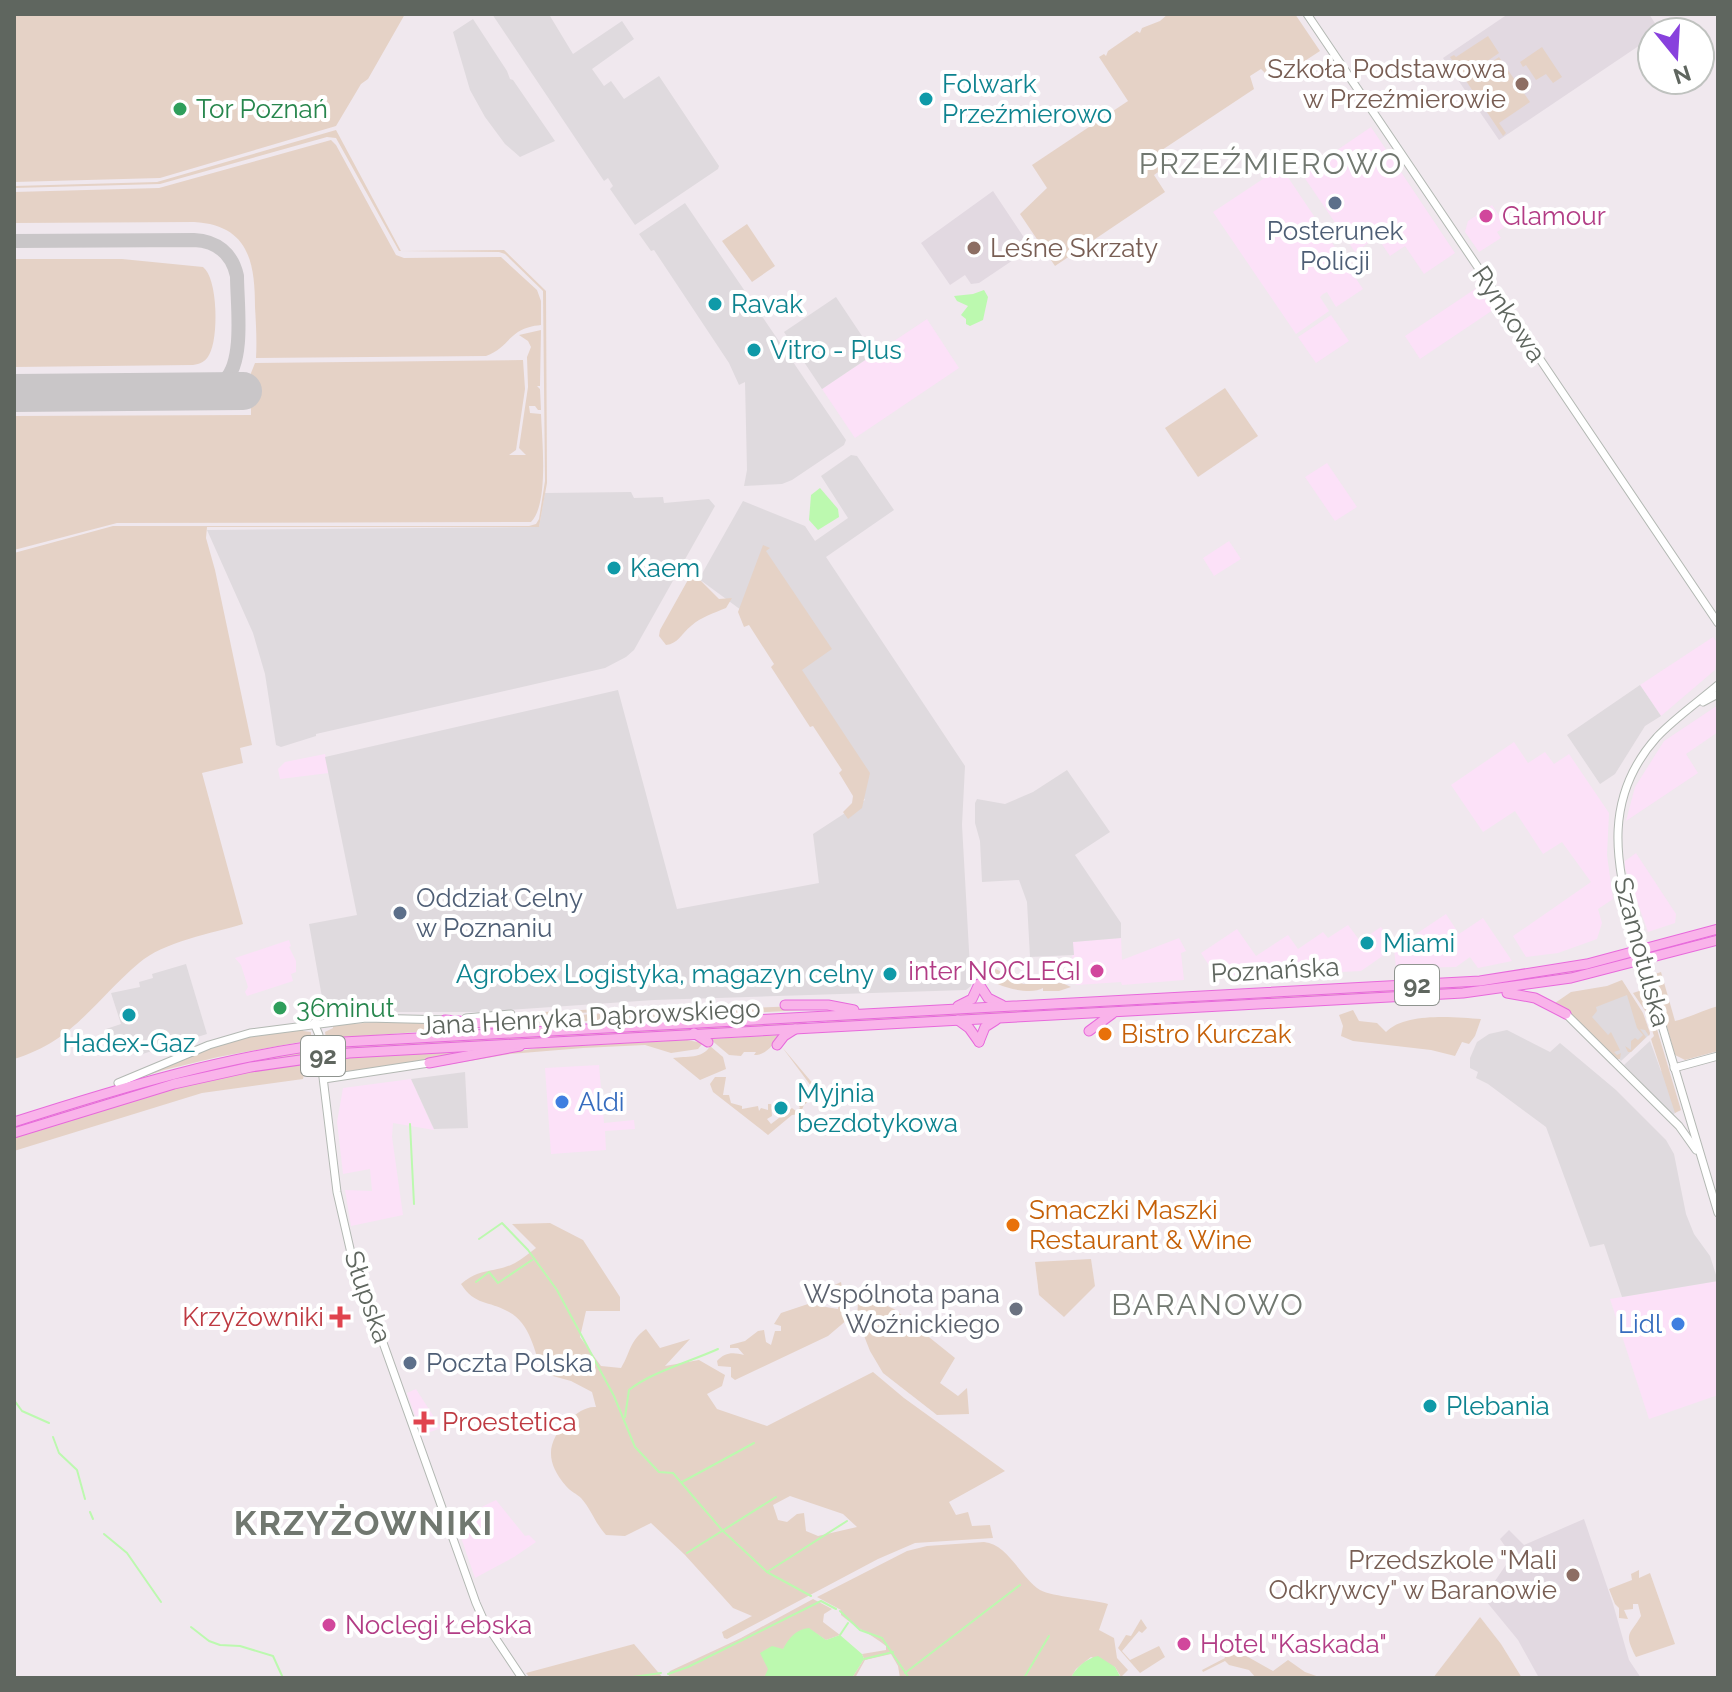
<svg xmlns="http://www.w3.org/2000/svg" width="1732" height="1692" font-family="Raleway,sans-serif">
	<rect width="100%" height="100%" fill="#f0e8ee"/>
	<g fill="#fce1f8">
		<path d="M1371,127L1455,253L1424,274L1405,246L1390,256L1377,237L1355,252L1302,174Z"/>
		<path d="M1281,167L1363,289L1336,307L1327,292L1323,294L1320,297L1329,311L1296,334L1213,212Z"/>
		<path d="M1492,205L1506,226L1497,232L1501,238L1479,252L1465,232L1468,221Z"/>
		<path d="M1478,287L1493,310L1420,359L1405,336Z"/>
		<path d="M1331,315L1349,341L1316,363L1298,337Z"/>
		<path d="M927,319L959,368L855,438L822,389Z"/>
		<path d="M1327,463L1357,507L1335,521L1305,477Z"/>
		<path d="M1229,541L1241,559L1214,576L1203,558Z"/>
		<path d="M1713,637L1718,644L1715,670L1661,716L1640,685Z"/>
		<path d="M1718,705V732L1686,754L1698,773L1626,821L1635,787L1664,741Z"/>
		<path d="M1514,742L1528,763L1545,752L1554,764L1569,754L1609,813L1607,855L1613,899L1598,909L1602,923L1597,939L1558,953L1526,957L1513,936L1591,882L1562,842L1543,854L1515,811L1483,832L1451,785Z"/>
		<path d="M325,754L329,773L280,779L278,769L285,762Z"/>
		<path d="M1636,853L1676,914L1675,923L1648,932L1625,868V861Z"/>
		<path d="M1446,914L1459,934L1483,918L1512,961L1478,968L1470,957L1456,967L1396,968L1394,948L1361,971L1217,978L1201,953L1237,929L1256,956L1288,935L1298,949L1323,932L1328,938L1348,925L1360,941L1381,927L1395,948Z"/>
		<path d="M1121,938L1122,960L1179,938L1186,951L1181,953L1184,980L1122,985L1121,982L1077,985L1071,982L1073,942Z"/>
		<path d="M289,940L291,946L289,947L296,961V972L291,974L293,981L247,996L245,992L248,987L241,965L235,958Z"/>
		<path d="M599,1065L604,1123L634,1120L635,1129L605,1131L606,1150L551,1154L545,1068Z"/>
		<path d="M411,1079L434,1130L393,1123L392,1137L403,1215L351,1226L345,1190L372,1191L370,1169L343,1174L337,1122L343,1088Z"/>
		<path d="M1718,1281V1395L1649,1419L1610,1299Z"/>
		<path d="M416,1389L441,1428L422,1435L407,1393Z"/>
		<path d="M496,1500L525,1536L529,1535L536,1542L514,1557L475,1578L455,1520Z"/>
	</g>
	<g fill="#dfdade">
		<path d="M492,14H553L550,16L573,54L622,21L634,39L592,69L604,86L611,81L624,99L659,76L719,166L718,169L635,225L610,189L613,186L608,178L604,181Z"/>
		<path d="M473,19L507,71L510,79L513,80L555,141L520,157L505,144L485,117L470,90L453,32Z"/>
		<path d="M685,203L846,440L844,445L792,480L782,484L744,486L747,470L745,382L739,385L729,363L654,250L651,251L639,234Z"/>
		<path d="M836,297L874,354L822,389L784,332Z"/>
		<path d="M851,455L857,456L894,510L826,557L965,766L962,825L971,986L966,990L654,1000L477,1012H358L335,1015L333,1008L323,1003L309,924L357,915L325,757L618,690L677,909L819,883L813,834L865,800L741,610L699,579L743,501L805,526L815,541L848,518L821,476Z"/>
		<path d="M631,492L634,498L663,497L664,503L709,499L715,506L634,650L626,657L605,668L316,734V736L281,747L276,745L265,674L253,633L207,530L539,527L545,493Z"/>
		<path d="M1640,685L1661,716L1645,726L1615,774L1600,784L1567,735Z"/>
		<path d="M1067,770L1110,832L1075,855L1121,923V938L1073,942L1074,955L1030,957L1027,902L1019,880L982,882L980,841L975,823V803L977,799L1005,804L1033,792Z"/>
		<path d="M186,964L207,1034L136,1056L129,1050L121,1048L119,1044L109,1040L106,1029L121,1024L111,993L140,987L139,982L153,978L152,974Z"/>
		<path d="M1625,985L1650,1034L1621,1061L1577,1010Z"/>
		<path d="M1507,1030L1550,1052L1560,1043L1616,1090L1666,1140L1674,1154L1686,1214L1694,1234L1710,1256L1718,1281L1622,1297L1604,1244L1590,1247L1546,1127L1488,1084L1476,1078L1478,1072L1470,1068V1058L1477,1042L1489,1034Z"/>
		<path d="M1650,1041L1661,1071H1664L1677,1111L1673,1115L1624,1065Z"/>
		<path d="M465,1072L468,1128L434,1129L411,1079Z"/>
	</g>
	<g fill="#e2d9e1">
		<path d="M1508,14H1649L1660,31L1652,32V37L1499,140L1443,58Z"/>
		<path d="M993,191L1031,248L979,283L971,284L965,275L950,285L921,243Z"/>
		<path d="M1584,1519L1613,1604L1629,1660L1641,1678H1539L1518,1640L1486,1601L1482,1600L1512,1556L1500,1539L1509,1530L1524,1545Z"/>
	</g>
	<g fill="#e5d2c6" fill-rule="evenodd">
		<path d="M14,14H405L368,79L361,84L336,126L160,178L14,182Z"/>
		<path d="M1168,14H1295L1320,51L1294,68L1291,65L1275,76L1269,77L1261,69L1250,76L1254,89L1162,150L1171,163L1154,175L1165,192L1055,266L1020,214L1047,188L1032,165L1128,101L1099,57L1104,54L1106,56L1108,51L1137,31L1140,33L1142,28L1160,21Z"/>
		<path d="M1488,36L1499,53L1467,75L1469,77L1499,57L1530,102L1499,123L1506,133L1503,136L1450,57L1454,55L1456,57Z"/>
		<path d="M1542,47L1562,77L1553,83L1546,74L1536,80L1526,65L1523,67L1520,62Z"/>
		<path d="M336,130L401,251L504,250L546,291L547,483L539,527H207L206,538L215,570L252,745L240,748L243,763L202,773L243,924C213,933 163,942 139,963C94,1001 74,1041 14,1059V553L113,526H529L536,524L539,519L545,481L543,291L505,254L499,252L399,251L336,138L327,137L160,184L14,188V186L157,182Z"/>
		<path d="M331,140L336,145L396,255L404,258L501,257L537,290L541,301V325C508,328 511,347 486,356L256,358C257,341 256,324 255,307C255,261 248,225 194,222L14,223V192L159,188Z"/>
		<path d="M747,224L775,266L752,282L722,241Z"/>
		<path d="M14,259H122L203,267C218,278 219,339 209,355C205,362 200,364 193,365L14,367Z"/>
		<path d="M541,330L540,386H537L540,389L541,410H538L535,406H529L530,413L541,414C542,440 549,504 531,522L117,523L14,550V416L251,415V373L255,363L523,360L525,389L516,450L509,455H526L519,448L528,387L527,357L531,347L528,341L519,335Z"/>
		<path d="M1225,388L1258,436L1198,477L1165,428Z"/>
		<path d="M763,545L770,548L766,551L832,649L802,670L870,773L862,808L848,819L843,812L852,803L853,796L839,773L842,770L813,726L810,727L771,667L774,664L749,625L744,627L738,612Z"/>
		<path d="M696,576L719,599L732,598L726,608C714,613 701,617 691,626C682,633 678,644 666,645L659,636L660,630L689,578Z"/>
		<path d="M1635,955L1637,960L1497,987L828,1023L826,1021L828,1018L1500,982L1582,968Z"/>
		<path d="M996,969L1023,984L1062,983L1071,987L1059,991H1043V988C1031,996 993,987 984,974Z"/>
		<path d="M1661,972L1675,1021C1691,1017 1703,1010 1718,1006V1051L1685,1060L1675,1055L1652,975Z"/>
		<path d="M1622,980L1643,1013L1650,1033L1649,1036L1645,1030L1640,1029L1646,1037L1631,1052H1628L1625,1046L1631,1050V1041L1635,1038L1638,1040L1643,1035L1637,1028L1627,995L1596,1007L1597,1011L1592,1017L1608,1035L1611,1032L1620,1050L1614,1052L1617,1055L1621,1053L1620,1059H1615L1555,1003L1571,992L1607,986Z"/>
		<path d="M1645,989L1681,1110L1675,1113L1651,1039L1654,1036L1646,1012L1633,993Z"/>
		<path d="M697,1004L732,1009L797,1006L824,1009L547,1023L467,1020L525,1013L637,1007V1010L578,1013L556,1021L578,1015L708,1007L672,1009V1006Z"/>
		<path d="M1353,1010L1359,1021L1377,1023L1386,1032C1405,1012 1455,1017 1481,1019L1475,1036L1469,1044L1462,1042L1455,1056L1431,1050L1353,1041L1341,1036L1343,1026L1339,1015Z"/>
		<path d="M412,1020L481,1027L326,1039L325,1032L333,1028V1025Z"/>
		<path d="M807,1021L806,1025L372,1047L264,1062L14,1130V1125L209,1067L334,1046Z"/>
		<path d="M303,1027V1031L311,1032V1040L218,1057L164,1070L133,1080L207,1048L236,1038Z"/>
		<path d="M781,1035C773,1044 767,1055 754,1055L756,1052H744L741,1056L729,1055L710,1039Z"/>
		<path d="M687,1040L703,1043L698,1049L671,1053L645,1045L583,1048L510,1054L441,1066L445,1063L538,1048Z"/>
		<path d="M509,1046L343,1073L341,1070L331,1071L328,1059Z"/>
		<path d="M710,1046L723,1057L726,1069L700,1080L673,1058C686,1056 703,1059 710,1046Z"/>
		<path d="M782,1047L820,1092L804,1105L800,1114L792,1115L768,1135L713,1092L710,1084L715,1077H726L723,1095H729L731,1103L742,1106V1109L758,1106L759,1111L761,1108L768,1110V1104H771L772,1116L767,1119L771,1124L792,1108L796,1111L800,1108L798,1104L814,1090Z"/>
		<path d="M314,1061L315,1071L304,1075L303,1079L202,1093L14,1151V1137L170,1089L245,1072Z"/>
		<path d="M550,1223L583,1240L620,1297V1311H586L580,1337L601,1366L621,1368C631,1352 629,1341 646,1329L660,1348L690,1339L665,1366L699,1360L725,1375L722,1386L707,1394L717,1409L767,1426L873,1372L904,1398L1005,1471L949,1502L956,1515L968,1512L972,1526L990,1525L993,1538L915,1543L878,1559L727,1639L724,1638L722,1632L752,1616L733,1608L685,1555L651,1523L625,1536L606,1535C595,1523 591,1509 581,1498C577,1494 570,1491 566,1486C545,1462 546,1441 569,1420C577,1413 586,1406 596,1407L592,1392L571,1381L542,1373C535,1352 530,1323 509,1312C488,1300 475,1306 461,1284C480,1267 494,1274 515,1263C522,1259 529,1253 536,1248L512,1224ZM790,1496L843,1514L857,1527L818,1536L806,1531L804,1513L797,1514L787,1522L778,1520L773,1505Z"/>
		<path d="M1091,1259L1095,1286L1064,1317L1039,1295L1035,1262Z"/>
		<path d="M841,1282L848,1319L828,1336L735,1380L731,1377V1367L718,1366L717,1361C725,1352 733,1352 744,1355L738,1348H730V1345L745,1341L758,1331L764,1330L766,1342L771,1345L775,1331H781V1326L774,1324L781,1313L808,1304L838,1309L839,1299L831,1297L824,1290Z"/>
		<path d="M872,1299L894,1309L955,1358L940,1383L958,1396L967,1388L969,1414L937,1415L883,1373L870,1351L857,1318L858,1303Z"/>
		<path d="M984,1542C1008,1544 1020,1577 1040,1590C1053,1597 1091,1599 1108,1604L1099,1630L1114,1638L1117,1658L1128,1670L1121,1677L1115,1667L1091,1657L1076,1669L1071,1678H900L898,1666L891,1654L865,1660L855,1678H852L864,1659L862,1654L886,1650V1646C871,1634 856,1628 841,1615V1610L817,1597L907,1551L927,1546Z"/>
		<path d="M1639,1570V1578L1650,1573L1675,1644L1636,1657C1623,1632 1630,1635 1641,1616L1638,1604H1633V1609L1624,1610L1628,1619L1619,1618V1608L1615,1604L1609,1589L1632,1580L1631,1574Z"/>
		<path d="M813,1599L832,1609L824,1614L823,1622L840,1635L826,1640L809,1629L783,1649L764,1678H670L668,1674L670,1671L741,1638Z"/>
		<path d="M1480,1617L1501,1644L1522,1678H1433Z"/>
		<path d="M1141,1619L1147,1628L1142,1633L1139,1631L1122,1651L1130,1660L1159,1646L1165,1657L1140,1673L1118,1648L1126,1635L1131,1636Z"/>
		<path d="M634,1644L663,1678H530L526,1673Z"/>
		<path d="M1226,1649L1241,1653L1273,1671L1288,1660L1305,1672L1322,1678H1256L1249,1670L1229,1665L1225,1661L1203,1672L1202,1670L1225,1658L1221,1650Z"/>
	</g>
	<g fill="#bcf9af">
		<path d="M984,290L988,297L983,320L970,326L966,324V319L961,315L968,306L957,301L954,296L973,294Z"/>
		<path d="M820,488L838,509L839,517L818,530L809,520L811,495Z"/>
		<path d="M809,1628L826,1640L840,1635L862,1654L864,1659L852,1678H764L768,1669L760,1653L772,1646L783,1649C789,1638 796,1629 809,1628Z"/>
		<path d="M1098,1656L1115,1667L1121,1678H1071C1075,1668 1087,1658 1098,1656Z"/>
	</g>
	<g fill="none" stroke-linecap="round" stroke-linejoin="round">
		<g stroke="#bcf9af" stroke-width="2">
			<path d="M410,1124L414,1204"/>
			<path d="M479,1239L502,1223L528,1250L557,1290L614,1396L635,1447L659,1472L673,1473L722,1530L767,1572L811,1596"/>
			<path d="M476,1282L489,1272L498,1283L532,1260"/>
			<path d="M14,1400L22,1411L49,1423"/>
			<path d="M625,1417L629,1390C651,1372 692,1361 718,1349"/>
			<path d="M53,1437L59,1453L77,1470L85,1499"/>
			<path d="M682,1482L754,1443"/>
			<path d="M90,1512L93,1519"/>
			<path d="M104,1534L127,1553L161,1602"/>
			<path d="M687,1553L776,1497"/>
			<path d="M767,1572L847,1521"/>
			<path d="M840,1611L860,1630L882,1638L909,1678"/>
			<path d="M191,1627L209,1641L220,1645L240,1646L273,1656L283,1678"/>
			<path d="M840,1635L848,1623"/>
			<path d="M864,1659L893,1652"/>
			<path d="M905,1673L1020,1585"/>
			<path d="M668,1674L688,1667L821,1601L836,1609"/>
			<path d="M626,1678L661,1673"/>
			<path d="M1024,1678L1049,1636"/>
		</g>
		<path stroke="#c9c6c8" stroke-width="14" d="M14,241L194,240C216,241 232,253 237,276C237,303 245,361 225,380C216,388 206,389 195,392"/>
		<path stroke="#c9c6c8" stroke-width="38" d="M14,393L243,391"/>
		<g stroke="#b3b8b3" stroke-width="9">
			<g id="tertiary">
				<path d="M1307,14L1718,623"/>
				<path d="M1703,702L1718,694"/>
				<path d="M1634,930C1614,861 1604,796 1657,737C1675,718 1698,702 1718,685"/>
				<path d="M1649,982L1718,1213"/>
				<path d="M1566,1014L1679,1126L1696,1150"/>
				<path d="M466,1018L511,1014"/>
				<path d="M314,1023L319,1035"/>
				<path d="M1674,1068L1718,1056"/>
				<path d="M322,1069L337,1192L351,1253L476,1603L484,1621L522,1678"/>
				<path d="M324,1079L429,1063"/>
				<path d="M118,1083L209,1045L250,1033L366,1018L449,1020"/>
			</g>
		</g>
		<g stroke="#e769db" stroke-width="11">
			<g id="primary">
				<path d="M979,984L988,998L1002,1005"/>
				<path d="M1507,993L1535,998L1566,1014"/>
				<path d="M785,1005H828L854,1010"/>
				<path d="M958,1006L972,999L979,984"/>
				<path d="M445,1020L518,1026"/>
				<path d="M958,1020L969,1028L979,1042"/>
				<path d="M1089,1031L1112,1014"/>
				<path d="M694,1033L708,1042"/>
				<path d="M979,1042L985,1027L996,1020"/>
				<path d="M777,1045L784,1036L795,1029"/>
				<path d="M429,1063L520,1046"/>
				<path d="M14,1122C123,1087 229,1055 343,1042L1480,981L1587,964L1718,929"/>
				<path d="M14,1133L174,1084L251,1067L349,1053L1463,993L1571,978L1718,940"/>
			</g>
		</g>
		<use href="#tertiary" stroke="#fff" stroke-width="7"/>
		<use href="#primary" stroke="#f9b3ea" stroke-width="9"/>
		<g stroke="#b3b8b3" stroke-width="9" stroke-linecap="butt">
			<g id="tertiary-bridge">
				<path d="M1634,930L1649,982"/>
				<path d="M319,1039L322,1069"/>
			</g>
		</g>
		<use href="#tertiary-bridge" stroke="#fff" stroke-width="7"/>
	</g>
	<g fill="#8d6e63" stroke="#fff" stroke-width="3">
		<circle cx="1522" cy="84" r="8"/>
		<circle cx="974" cy="248" r="8"/>
		<circle cx="1573" cy="1575" r="8"/>
	</g>
	<g fill="#0f9aa8" stroke="#fff" stroke-width="3">
		<circle cx="926" cy="99" r="8"/>
		<circle cx="715" cy="304" r="8"/>
		<circle cx="754" cy="350" r="8"/>
		<circle cx="614" cy="568" r="8"/>
		<circle cx="1367" cy="943" r="8"/>
		<circle cx="890" cy="974" r="8"/>
		<circle cx="129" cy="1015" r="8"/>
		<circle cx="781" cy="1108" r="8"/>
		<circle cx="1430" cy="1406" r="8"/>
	</g>
	<g fill="#2e9e5b" stroke="#fff" stroke-width="3">
		<circle cx="180" cy="109" r="8"/>
		<circle cx="280" cy="1008" r="8"/>
	</g>
	<g fill="#5c6f8a" stroke="#fff" stroke-width="3">
		<circle cx="1335" cy="203" r="8"/>
		<circle cx="400" cy="913" r="8"/>
		<circle cx="410" cy="1363" r="8"/>
	</g>
	<g fill="#d1479c" stroke="#fff" stroke-width="3">
		<circle cx="1486" cy="216" r="8"/>
		<circle cx="1097" cy="971" r="8"/>
		<circle cx="329" cy="1625" r="8"/>
		<circle cx="1184" cy="1644" r="8"/>
	</g>
	<g fill="#e8710a" stroke="#fff" stroke-width="3">
		<circle cx="1105" cy="1034" r="8"/>
		<circle cx="1013" cy="1225" r="8"/>
	</g>
	<g fill="#3f7fe0" stroke="#fff" stroke-width="3">
		<circle cx="562" cy="1102" r="8"/>
		<circle cx="1678" cy="1324" r="8"/>
	</g>
	<circle fill="#6b7280" stroke="#fff" stroke-width="3" cx="1016" cy="1309" r="8"/>
	<g fill="#e0444e" stroke="#fff" stroke-width="3">
		<path d="M336 1305h8v8h8v8h-8v8h-8v-8h-8v-8h8z"/>
		<path d="M420 1410h8v8h8v8h-8v8h-8v-8h-8v-8h8z"/>
	</g>
	<g text-anchor="middle" stroke-width="8" stroke-linejoin="round" paint-order="stroke">
		<g fill="#fff" stroke="#8f948f" stroke-width="2">
			<rect x="1395" y="965" width="44" height="40" rx="6"/>
			<rect x="301" y="1036" width="44" height="40" rx="6"/>
		</g>
		<g font-size="24" font-weight="bold" fill="#5f665f">
			<text x="1417" y="993">92</text>
			<text x="323" y="1064">92</text>
		</g>
		<g font-size="26" fill="#785e54" stroke="#fff" text-anchor="end">
			<text x="1506" y="78">Szkoła Podstawowa<tspan x="1506" dy="30">w Przeźmierowie</tspan></text>
			<text x="990" y="257" text-anchor="start">Leśne Skrzaty</text>
			<text x="1557" y="1569">Przedszkole "Mali<tspan x="1557" dy="30">Odkrywcy" w Baranowie</tspan></text>
		</g>
		<g font-size="26" fill="#0d838f" stroke="#fff" text-anchor="start">
			<text x="942" y="93">Folwark<tspan x="942" dy="30">Przeźmierowo</tspan></text>
			<text x="731" y="313">Ravak</text>
			<text x="770" y="359">Vitro - Plus</text>
			<text x="630" y="577">Kaem</text>
			<text x="1383" y="952">Miami</text>
			<text x="874" y="983" text-anchor="end">Agrobex Logistyka, magazyn celny</text>
			<text x="129" y="1052" text-anchor="middle">Hadex-Gaz</text>
			<text x="797" y="1102">Myjnia<tspan x="797" dy="30">bezdotykowa</tspan></text>
			<text x="1446" y="1415">Plebania</text>
		</g>
		<g font-size="26" fill="#27864d" stroke="#fff" text-anchor="start">
			<text x="196" y="118">Tor Poznań</text>
			<text x="296" y="1017">36minut</text>
		</g>
		<g font-size="26" fill="#b23c85" stroke="#fff" text-anchor="start">
			<text x="1502" y="225">Glamour</text>
			<text x="1081" y="980" text-anchor="end">inter NOCLEGI</text>
			<text x="345" y="1634">Noclegi Łebska</text>
			<text x="1200" y="1653">Hotel "Kaskada"</text>
		</g>
		<g font-size="26" fill="#4e5e75" stroke="#fff" text-anchor="start">
			<text x="1335" y="240" text-anchor="middle">Posterunek<tspan x="1335" dy="30">Policji</tspan></text>
			<text x="416" y="907">Oddział Celny<tspan x="416" dy="30">w Poznaniu</tspan></text>
			<text x="426" y="1372">Poczta Polska</text>
		</g>
		<g font-size="26" fill="#5f665f" stroke="#fff">
			<text transform="translate(1509 314) rotate(56)" y="9">Rynkowa</text>
			<text transform="translate(1642 952) rotate(75)" y="9">Szamotulska</text>
			<text transform="translate(1275 970) rotate(-3)" y="9">Poznańska</text>
			<text transform="translate(590 1017) rotate(-3)" y="9">Jana Henryka Dąbrowskiego</text>
			<text transform="translate(368 1297) rotate(71)" y="9">Słupska</text>
		</g>
		<g font-size="26" fill="#c56008" stroke="#fff" text-anchor="start">
			<text x="1121" y="1043">Bistro Kurczak</text>
			<text x="1029" y="1219">Smaczki Maszki<tspan x="1029" dy="30">Restaurant &amp; Wine</tspan></text>
		</g>
		<g font-size="26" fill="#366cbe" stroke="#fff" text-anchor="start">
			<text x="578" y="1111">Aldi</text>
			<text x="1662" y="1333" text-anchor="end">Lidl</text>
		</g>
		<g font-size="26" fill="#5b616d" stroke="#fff" text-anchor="end">
			<text x="1000" y="1303">Wspólnota pana<tspan x="1000" dy="30">Woźnickiego</tspan></text>
		</g>
		<g font-size="26" fill="#be3a42" stroke="#fff" text-anchor="end">
			<text x="324" y="1326">Krzyżowniki</text>
			<text x="442" y="1431" text-anchor="start">Proestetica</text>
		</g>
		<g font-size="30" letter-spacing="2" fill="#717870" stroke="#fff">
			<text x="1271" y="174">PRZEŹMIEROWO</text>
			<text x="1208" y="1315">BARANOWO</text>
		</g>
		<g font-size="34" font-weight="bold" letter-spacing="2" fill="#717870" stroke="#fff">
			<text x="364" y="1535">KRZYŻOWNIKI</text>
		</g>
	</g>
	<rect width="1732" height="1692" fill="none" stroke="#5f665f" stroke-width="32"/>
	<g transform="translate(1676 56) rotate(162)"><circle r="38" fill="#ffffff" stroke="#bfc2bf" stroke-width="2"/>
	<path d="M0-6L14 30L0 20L-14 30Z" fill="#8841dd"/>
	<text y="-12" font-size="22" font-weight="bold" text-anchor="middle" fill="#5f665f">N</text>
	</g>
</svg>
